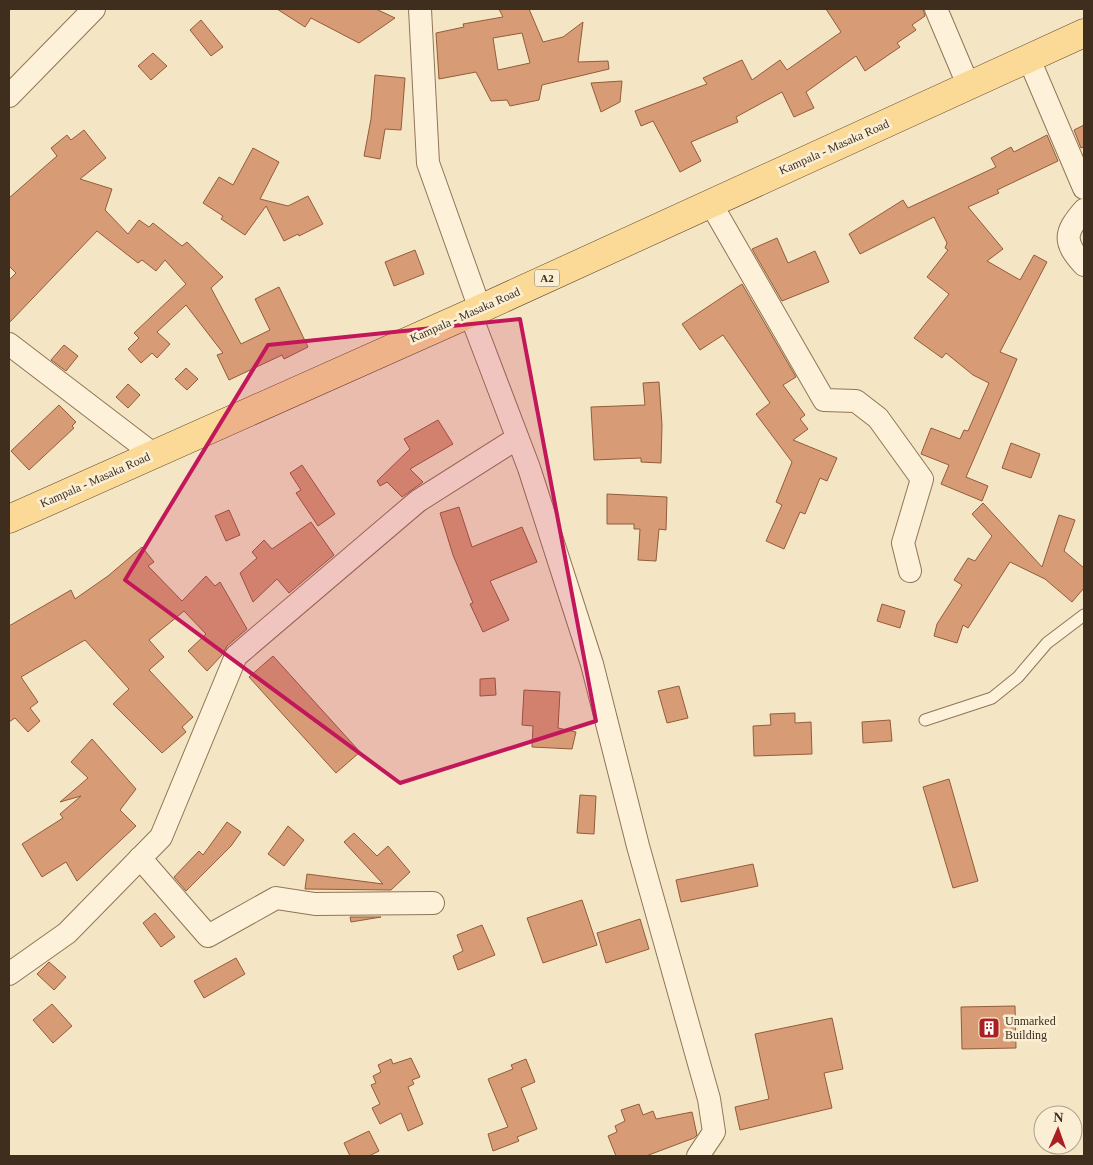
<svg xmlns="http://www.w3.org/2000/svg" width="1093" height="1165" font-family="'Times New Roman',serif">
	<rect width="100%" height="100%" fill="#f4e5c4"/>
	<g fill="#d79c75" stroke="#945c3a" fill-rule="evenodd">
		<path d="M277,9H376L395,18L359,43L311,18L305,27Z"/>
		<path d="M499,9H529L543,42L563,37L583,22L578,62L608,61L609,69L542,85L539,100L510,106L507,100L491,101L476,72L439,79L436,33L464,27L463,24L503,17ZM522,33L530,63L498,70L493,38Z"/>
		<path d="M826,9H923L925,16L912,25L916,30L897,43L900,47L865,71L856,56L806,92L814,108L794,117L782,92L736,117L738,122L691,142L701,161L680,172L653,121L641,126L635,111L707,84L703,78L742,60L752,80L780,60L787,70L841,32Z"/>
		<path d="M201,20L223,47L211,56L190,30Z"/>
		<path d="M153,53L167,66L151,80L138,66Z"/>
		<path d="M375,75L405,78L401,130L385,129L380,159L364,156L371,119Z"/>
		<path d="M622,81L620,102L601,112L591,83Z"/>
		<path d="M1084,125V147L1081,148L1074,130Z"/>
		<path d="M84,130L106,158L80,179L112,189L105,210L128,234L139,220L149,227L153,223L182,246L187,242L223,277L211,288L241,344L270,330L255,299L279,287L308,347L284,359L282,355L229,380L217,355L223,353L186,305L157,332L170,344L157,358L152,353L141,363L128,349L139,338L134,333L186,284L165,260L156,271L142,260L138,263L97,231L9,323V280L16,273L9,266V198L57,156L51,148L67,135L71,140Z"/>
		<path d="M1047,135L1058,161L997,190L999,193L968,207L1003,249L987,261L1020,280L1034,255L1047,262L1000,352L1017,359L966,477L988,486L982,501L941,484L949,465L921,454L931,428L960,439L964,430L968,431L989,383L973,375L946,353L942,358L914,338L949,294L927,277L948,250L945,248L947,243L934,217L860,254L849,234L903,200L908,208L996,167L991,158L1011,147L1014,152Z"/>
		<path d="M253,148L279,162L260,199L288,206L308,196L323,224L299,236L298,234L284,241L266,206L245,235L221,219L223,216L203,203L219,177L233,185Z"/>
		<path d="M777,238L788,263L815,251L829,282L782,301L752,249Z"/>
		<path d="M415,250L424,274L394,286L385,262Z"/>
		<path d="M742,284L796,377L783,385L805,415L800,419L808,429L793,440L837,458L827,481L820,478L805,514L800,512L784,549L766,541L782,505L776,502L792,462L756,414L770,403L723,335L700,350L682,324Z"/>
		<path d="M64,345L78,356L66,371L51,360Z"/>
		<path d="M186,368L198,379L187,390L175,379Z"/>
		<path d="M659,382L662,425L661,463L641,462V458L594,460L591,407L645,405L643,383Z"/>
		<path d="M128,384L140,395L128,408L116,397Z"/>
		<path d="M59,405L76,422L72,426L74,428L29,470L11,451Z"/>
		<path d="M438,420L453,444L410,469L423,482L402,497L387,482L380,486L377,481L410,449L404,439Z"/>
		<path d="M1011,443L1040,454L1031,478L1002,468Z"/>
		<path d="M302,465L335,514L318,526L296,493L301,490L290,473Z"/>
		<path d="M607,494L667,497L666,530L659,529L656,561L638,560L640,529H634V524H607Z"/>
		<path d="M983,503L1042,567L1059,515L1075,520L1064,551L1084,568V588L1072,602L1045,579L1010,562L968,628L963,625L957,643L934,636L937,624L962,585L954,580L968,558L975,561L992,536L972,514Z"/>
		<path d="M459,507L472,547L522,527L537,562L490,581L509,620L483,632L470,604L473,603L453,555L440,513Z"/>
		<path d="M229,510L240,535L226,541L215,516Z"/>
		<path d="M311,522L334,555L289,593L277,579L253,602L240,573L257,558L252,552L264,540L272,549Z"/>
		<path d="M142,547L154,562L148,566L182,601L206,576L215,586L220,582L247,629L227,646L222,655L207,671L188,651L206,634L184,611L149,640L164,657L149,670L193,717L182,727L186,732L162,753L113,704L129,689L85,640L21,677L38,702L30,708L40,721L28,732L15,718L9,722V626L71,590L75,599L108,576Z"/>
		<path d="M882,604L905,611L900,628L877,621Z"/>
		<path d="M273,656L360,752L336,773L249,677Z"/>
		<path d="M495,678L496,695L480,696V679Z"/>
		<path d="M679,686L688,718L667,723L658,691Z"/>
		<path d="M524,690L560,692L558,728L576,732L572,749L532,747L533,726L522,725Z"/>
		<path d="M795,713V723L811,722L812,754L754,756L753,726L771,725L770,714Z"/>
		<path d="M890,720L892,741L863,743L862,722Z"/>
		<path d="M92,739L136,789L120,810L136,826L77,881L66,862L42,877L22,844L63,818L60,814L81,796L60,802L88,778L71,762Z"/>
		<path d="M949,779L978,881L953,888L923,787Z"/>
		<path d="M580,795L596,796L594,834L577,833Z"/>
		<path d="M227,822L241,832L231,846L186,891L174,877L199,851L203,855Z"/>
		<path d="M288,826L304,840L284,866L268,854Z"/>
		<path d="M354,833L377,856L388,846L410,872L391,890L305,889L307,874L383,884L344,842Z"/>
		<path d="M753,864L758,886L681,902L676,880Z"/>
		<path d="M582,900L597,945L543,963L527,918Z"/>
		<path d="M155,913L175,937L161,947L143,923Z"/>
		<path d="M350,917H381L351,922Z"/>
		<path d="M640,919L649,949L606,963L597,933Z"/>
		<path d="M482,925L495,955L458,970L453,956L463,951L457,935Z"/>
		<path d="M236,958L245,974L204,998L194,981Z"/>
		<path d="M49,962L66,977L54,990L37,974Z"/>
		<path d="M52,1004L72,1026L53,1043L33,1020Z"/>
		<path d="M1015,1006L1016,1048L962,1049L961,1007Z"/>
		<path d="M832,1018L843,1069L824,1073L832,1108L740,1130L735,1107L769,1099L755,1034Z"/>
		<path d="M411,1058L420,1077L412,1080L414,1084L408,1087L423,1124L408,1131L401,1113L380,1124L372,1108L380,1104L371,1085L376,1083L373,1076L381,1072L378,1065L391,1059L393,1064Z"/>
		<path d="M526,1059L535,1082L521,1088L537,1129L517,1137L519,1141L493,1151L488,1134L508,1127L488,1079L513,1069L511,1065Z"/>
		<path d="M639,1104L643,1115L653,1111L656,1119L692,1112L697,1135L694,1138L646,1156H616L608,1136L617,1132L615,1126L625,1121L621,1110Z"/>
		<path d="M369,1131L379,1151L369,1156H350L344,1143Z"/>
	</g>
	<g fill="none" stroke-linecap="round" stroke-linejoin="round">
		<g stroke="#917557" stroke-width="13">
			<path id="service" d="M925,720L992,698L1018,677L1047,643L1084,615"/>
		</g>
		<g stroke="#917557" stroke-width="24">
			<g id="minor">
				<path d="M420,9L428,163L480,309"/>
				<path d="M936,9L969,87"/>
				<path d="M1029,59L1084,188"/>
				<path d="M9,96L94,9"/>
				<path d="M710,202L824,400L856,401L878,418L922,479L903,543L910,571"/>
				<path d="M1084,210C1064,233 1063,242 1084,265"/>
				<path d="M470,313L529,468L592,664L638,846L709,1099L714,1132L698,1156"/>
				<path d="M9,344L153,454"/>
				<path d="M140,858L208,936L276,898L315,904L433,903"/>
				<path d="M9,974L67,933L161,837L236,656L418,501L516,439"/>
			</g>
		</g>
		<g stroke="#5f432c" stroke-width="29">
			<path id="primary" d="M9,519L480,309L1084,33"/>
		</g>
		<use href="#service" stroke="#fdf1d9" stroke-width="11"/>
		<use href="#minor" stroke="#fdf1d9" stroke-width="22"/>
		<use href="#primary" stroke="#fbda97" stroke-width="28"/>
	</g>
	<path fill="#c2185b" fill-opacity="0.2" stroke="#c2185b" stroke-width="4" stroke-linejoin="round" d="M520,319L596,721L400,783L125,580L268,345Z"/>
	<defs>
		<g id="building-square" transform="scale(1.125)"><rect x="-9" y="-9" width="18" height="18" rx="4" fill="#a91f22" stroke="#faefd5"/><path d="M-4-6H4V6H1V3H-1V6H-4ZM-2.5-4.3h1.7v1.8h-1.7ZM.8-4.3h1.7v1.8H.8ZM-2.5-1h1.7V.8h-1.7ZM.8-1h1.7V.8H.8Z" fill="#fff"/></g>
	</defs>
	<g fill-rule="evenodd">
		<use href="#building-square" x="989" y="1028"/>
	</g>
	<g text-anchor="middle" stroke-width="5" stroke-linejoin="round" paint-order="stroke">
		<rect fill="#faefd5" stroke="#776754" stroke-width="1" x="534.5" y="269.5" width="25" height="17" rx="4"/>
		<g font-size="11" font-weight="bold" fill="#3f2d1d">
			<text x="547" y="282">A2</text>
		</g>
		<g font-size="12" fill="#3f2d1d" stroke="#faefd5">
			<text transform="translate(834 147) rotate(-24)" y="4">Kampala - Masaka Road</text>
			<text transform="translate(465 315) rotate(-24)" y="4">Kampala - Masaka Road</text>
			<text transform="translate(95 480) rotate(-24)" y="4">Kampala - Masaka Road</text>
		</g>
		<g font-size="12" fill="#3f2d1d" stroke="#faefd5" text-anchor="start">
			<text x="1005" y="1025">Unmarked<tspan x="1005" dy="14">Building</tspan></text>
		</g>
	</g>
	<rect width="1093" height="1165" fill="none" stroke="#3f2d1d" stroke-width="20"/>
	<g transform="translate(1058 1130) rotate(2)"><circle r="24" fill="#faefd5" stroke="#afa18b"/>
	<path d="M0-4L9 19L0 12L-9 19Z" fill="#a91f22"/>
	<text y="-8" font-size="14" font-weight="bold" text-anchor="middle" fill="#3f2d1d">N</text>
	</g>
</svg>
